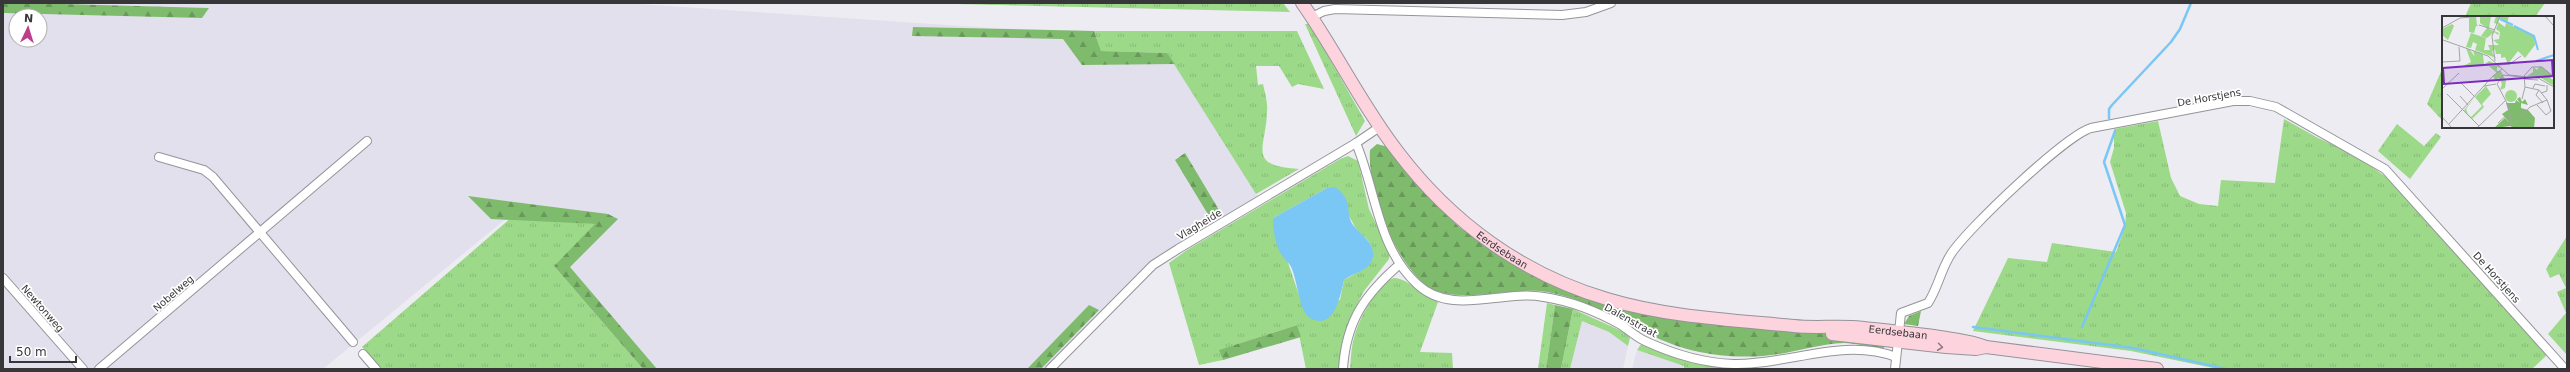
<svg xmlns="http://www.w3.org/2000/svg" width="2570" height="372" font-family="'DejaVu Sans',sans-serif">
	<defs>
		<pattern id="grass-tufts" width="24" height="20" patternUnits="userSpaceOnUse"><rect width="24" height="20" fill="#9cd989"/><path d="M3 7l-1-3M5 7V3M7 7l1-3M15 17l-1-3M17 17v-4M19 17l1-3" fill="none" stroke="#87bb77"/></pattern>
		<pattern id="forest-firs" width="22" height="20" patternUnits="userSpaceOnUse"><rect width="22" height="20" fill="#7fbb6c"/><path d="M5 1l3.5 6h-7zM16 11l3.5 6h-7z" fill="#69995a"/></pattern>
	</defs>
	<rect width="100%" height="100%" fill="#edecf2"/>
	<g fill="#e2e0ec" fill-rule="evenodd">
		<path d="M3,3H624L992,28L1094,31L1096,35L1176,40L1258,197L1158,256L1044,369H652L565,266L594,222L508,217L323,369H3ZM16,16H40V40H16Z"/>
		<path d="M1582,321L1609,332L1628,346L1623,369H1570Z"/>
		<path d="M1637,350L1685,366L1684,369H1632Z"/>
	</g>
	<g fill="url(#grass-tufts)" fill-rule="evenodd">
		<path d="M916,3H1283L1290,12Z"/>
		<path d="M2471,3H2545L2535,17H2465Z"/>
		<path d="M1305,24H1310L1365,121L1356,136Z"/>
		<path d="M1094,31H1297L1324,89L1298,84L1292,87L1279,66H1256L1258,85L1263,84C1265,93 1268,103 1267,112C1266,148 1246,166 1299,169L1256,194L1167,53L1101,51Z"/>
		<path d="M2443,67V121L2427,104Z"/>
		<path d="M2284,119L2318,138L2352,153L2389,179L2547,355L2532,369H2218L2131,351L1973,331L2008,258L2047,262L2052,243L2116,252L2125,227L2126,213L2110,162L2114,148V129L2158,121L2171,178L2180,196L2199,204L2218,206L2221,180L2275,183Z"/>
		<path d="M2397,124L2424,146L2436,133L2441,137L2410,179L2378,151Z"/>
		<path d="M1348,156L1358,161L1369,209L1390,253L1389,259L1364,291L1352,314L1342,342L1339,369H1306L1297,325L1220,350L1223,360L1199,365L1169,263L1187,250L1340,159ZM1327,188C1337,199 1346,210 1353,223C1359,237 1372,235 1373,257L1364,269L1344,280L1340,300L1304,310L1273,218Z"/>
		<path d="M511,218L596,224L554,266L643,369H382L362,347Z"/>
		<path d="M2567,236V355L2548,334L2566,313L2557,292L2566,288L2559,274L2550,278L2546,269Z"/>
		<path d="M1394,278C1409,279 1424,296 1438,302L1420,352L1452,353L1453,369H1350C1351,359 1351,348 1354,338C1358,321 1377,283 1394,278Z"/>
		<path d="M1547,303L1555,305L1546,369H1538Z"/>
		<path d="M1573,309L1626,333L1630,338L1628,346L1609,332L1582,321L1570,369H1561Z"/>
		<path d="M1642,343L1678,358L1700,364L1751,369H1684V366L1637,350Z"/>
	</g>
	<g fill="url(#forest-firs)">
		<path d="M3,3H28L209,8L202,18L3,13Z"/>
		<path d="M913,27L1094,31L1101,51L1167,53L1175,64L1082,65L1063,39L912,36Z"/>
		<path d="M1377,144L1388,147L1426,193L1459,227L1502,257L1569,292L1612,306L1840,336L1884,344V348C1877,349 1855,343 1844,343C1817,344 1790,354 1763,356C1735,358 1704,355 1677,346C1632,330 1594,300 1547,292C1512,286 1455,306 1427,286C1395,263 1367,188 1370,150Z"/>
		<path d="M1185,153L1222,215L1212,221L1175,160Z"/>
		<path d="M468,196L608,214L618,219L570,267L657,369H643L554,266L595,224L491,219Z"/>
		<path d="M1089,305L1099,310L1041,369H1027Z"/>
		<path d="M1555,305L1573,309L1561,369H1546Z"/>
		<path d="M1921,311L1918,326L1904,324L1909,316Z"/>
		<path d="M1297,325L1301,337L1223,360L1219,350Z"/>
	</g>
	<path fill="#7ac6f5" d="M1335,187C1355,202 1344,211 1353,225C1362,236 1381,247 1370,264C1366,271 1351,274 1344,280C1341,293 1335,327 1315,320C1310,319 1307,316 1304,311C1298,298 1297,282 1292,269C1290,263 1284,259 1281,254C1275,243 1273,231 1273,218L1327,188Z"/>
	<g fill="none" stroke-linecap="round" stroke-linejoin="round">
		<g stroke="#7ac6f5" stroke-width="2.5">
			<path d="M2109,118V109L2112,105L2171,42L2180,29L2191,3"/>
			<path d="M1973,327L2133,348L2226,369"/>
			<path d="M2082,327L2125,225L2104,162L2115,131"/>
		</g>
		<g stroke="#959499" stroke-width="10">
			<g id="street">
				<path d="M1312,17L1324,11L1335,9L1562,15L1586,12L1611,3"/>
				<path d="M1356,143C1376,190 1377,247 1417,284C1452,317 1502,289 1544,297C1570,301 1598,312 1621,325C1629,330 1636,337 1645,341C1673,354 1703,363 1734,364C1789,365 1843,337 1896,357"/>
				<path d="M159,157L204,170L213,177L353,342"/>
				<path d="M3,278L83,369"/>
				<path d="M363,354L376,369"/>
				<path d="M99,369L367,141"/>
				<path d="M1050,369L1153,265L1178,249L1356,143L1381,126"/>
				<path d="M1343,369C1346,321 1365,294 1400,264"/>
				<path d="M1895,369L1901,313L1928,303C1938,288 1941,269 1951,254C1967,229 2065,136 2091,128L2233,101H2250L2276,107L2385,169L2565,369"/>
			</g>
		</g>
		<g stroke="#959499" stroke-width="14">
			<g id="secondary">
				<path id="s1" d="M1302,3C1336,51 1362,106 1398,152C1451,222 1522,274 1607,299C1667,317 1732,320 1794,326C1813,328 1832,326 1852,327C1879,329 1906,333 1934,336C1951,339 1970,340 1986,347"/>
				<path d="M1832,334L1946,347L1976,349L1986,347L2157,369"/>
			</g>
		</g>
		<use href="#street" stroke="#fff" stroke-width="8"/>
		<use href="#secondary" stroke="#fdd3de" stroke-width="12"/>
	</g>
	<defs><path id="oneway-chevron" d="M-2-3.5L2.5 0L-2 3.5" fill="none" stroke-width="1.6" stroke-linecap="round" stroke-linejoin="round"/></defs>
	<use stroke="#907d83" href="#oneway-chevron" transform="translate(1940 347) rotate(7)"/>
	<g text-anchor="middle" stroke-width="3.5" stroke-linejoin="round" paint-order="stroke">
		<g font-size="10" fill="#373739" stroke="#fff">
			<text transform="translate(2209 97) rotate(-10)" y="4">De Horstjens</text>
			<text transform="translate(1199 224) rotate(-31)" y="4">Vlagheide</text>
			<text dy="4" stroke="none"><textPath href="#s1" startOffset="321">Eerdsebaan</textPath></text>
			<text transform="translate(2497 277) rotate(48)" y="4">De Horstjens</text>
			<text transform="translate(173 293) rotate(-41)" y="4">Nobelweg</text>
			<text transform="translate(43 308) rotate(49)" y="4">Newtonweg</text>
			<text transform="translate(1631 320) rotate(29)" y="4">Dalenstraat</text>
			<text dy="4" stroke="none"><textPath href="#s1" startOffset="731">Eerdsebaan</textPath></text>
		</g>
	</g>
	<g transform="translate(2442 16)">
		<rect width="112" height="112" fill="#edecf2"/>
		<path d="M49,0L47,13L57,17L56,19L52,16L45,22L39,20L45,12L38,7V1ZM54,0H67L65,7L57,3L56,6L63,11L64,7L92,20L93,29L83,42L76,35L66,48L63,41L59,42V38H54L53,33L50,36L54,42L33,34L35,28L31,26L29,32L24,31L29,17L44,22L42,34H48L46,29H57L51,24L57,23L58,16L54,13L56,8L52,7ZM34,1L35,9L37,10H34L32,17L27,16V2ZM24,32L28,34L33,41L31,35L41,38L42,49L47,45L56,49L21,50L29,46ZM56,49L58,52L55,51V55H59L64,65L63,72L58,74L60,68L57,62L53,64L51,60L55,57L47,50ZM98,50L110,59L108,62L112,64V70L99,62L85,60L91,56V51L95,54ZM44,70L49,78L40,88L42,91L30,103L22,94L32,82L24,93L26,98L29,101L40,90L33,81Z" fill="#9cd989"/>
		<path d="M78,81L80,86L83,83L86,89L79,87V92L86,94L93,102L92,112H71L69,110L52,112L63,102L68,107L60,98L66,94L64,87H73L74,84L78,87L75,83Z" fill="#7fbb6c"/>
		<path d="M63 80a6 6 0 1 1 12 0a6 6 0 1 1-12 0Z" fill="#9cd989"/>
		<path d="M10,8L12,10L6,24L0,19V13Z" fill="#9cd989"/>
		<path fill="none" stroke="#7ac6f5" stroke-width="2" d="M58,3L71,9M72,10L92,20L96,34M94,45L112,39"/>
		<path fill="none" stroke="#a4a4a8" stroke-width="1" d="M103,0L112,10M37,9L53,14M0,12L18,2L43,0M1,24L46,40L67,59L96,62L112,71M0,34V56M53,45L50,20L58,0M0,46L18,45L17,31M57,49L68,48L79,40M61,59L55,68L66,89L70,112M61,59L80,61M82,63L96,64M18,66L33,81M42,70L54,68M83,71L82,60L90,51H100L112,61M83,71L97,74L105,84M91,72L93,68L103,70M0,73L17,57M97,74L94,79L101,87M99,77L105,75V69M5,78L37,110M18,80L26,89M80,83L83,71M95,89L104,99L109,95L105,84M0,101L10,112M56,107L67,97M7,108L51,60L60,53M70,110L88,91L105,84M35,112L64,84"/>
		<path fill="#7b2cbf" fill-opacity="0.15" stroke="#7b2cbf" stroke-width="2" d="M110,44L111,60L2,68L1,52Z"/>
		<rect width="112" height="112" fill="none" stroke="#373739" stroke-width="2"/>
	</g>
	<rect width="2570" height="372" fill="none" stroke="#373739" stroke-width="8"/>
	<g transform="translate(28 28) rotate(4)"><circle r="19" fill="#ffffff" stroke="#afafb0"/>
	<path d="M0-3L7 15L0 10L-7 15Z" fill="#bc3d89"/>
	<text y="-6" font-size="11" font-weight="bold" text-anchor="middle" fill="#373739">N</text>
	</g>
	<path d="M10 356v6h66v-6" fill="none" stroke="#373739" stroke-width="2"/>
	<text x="16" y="356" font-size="12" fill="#373739" stroke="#ffffff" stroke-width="3" paint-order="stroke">50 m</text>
</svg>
